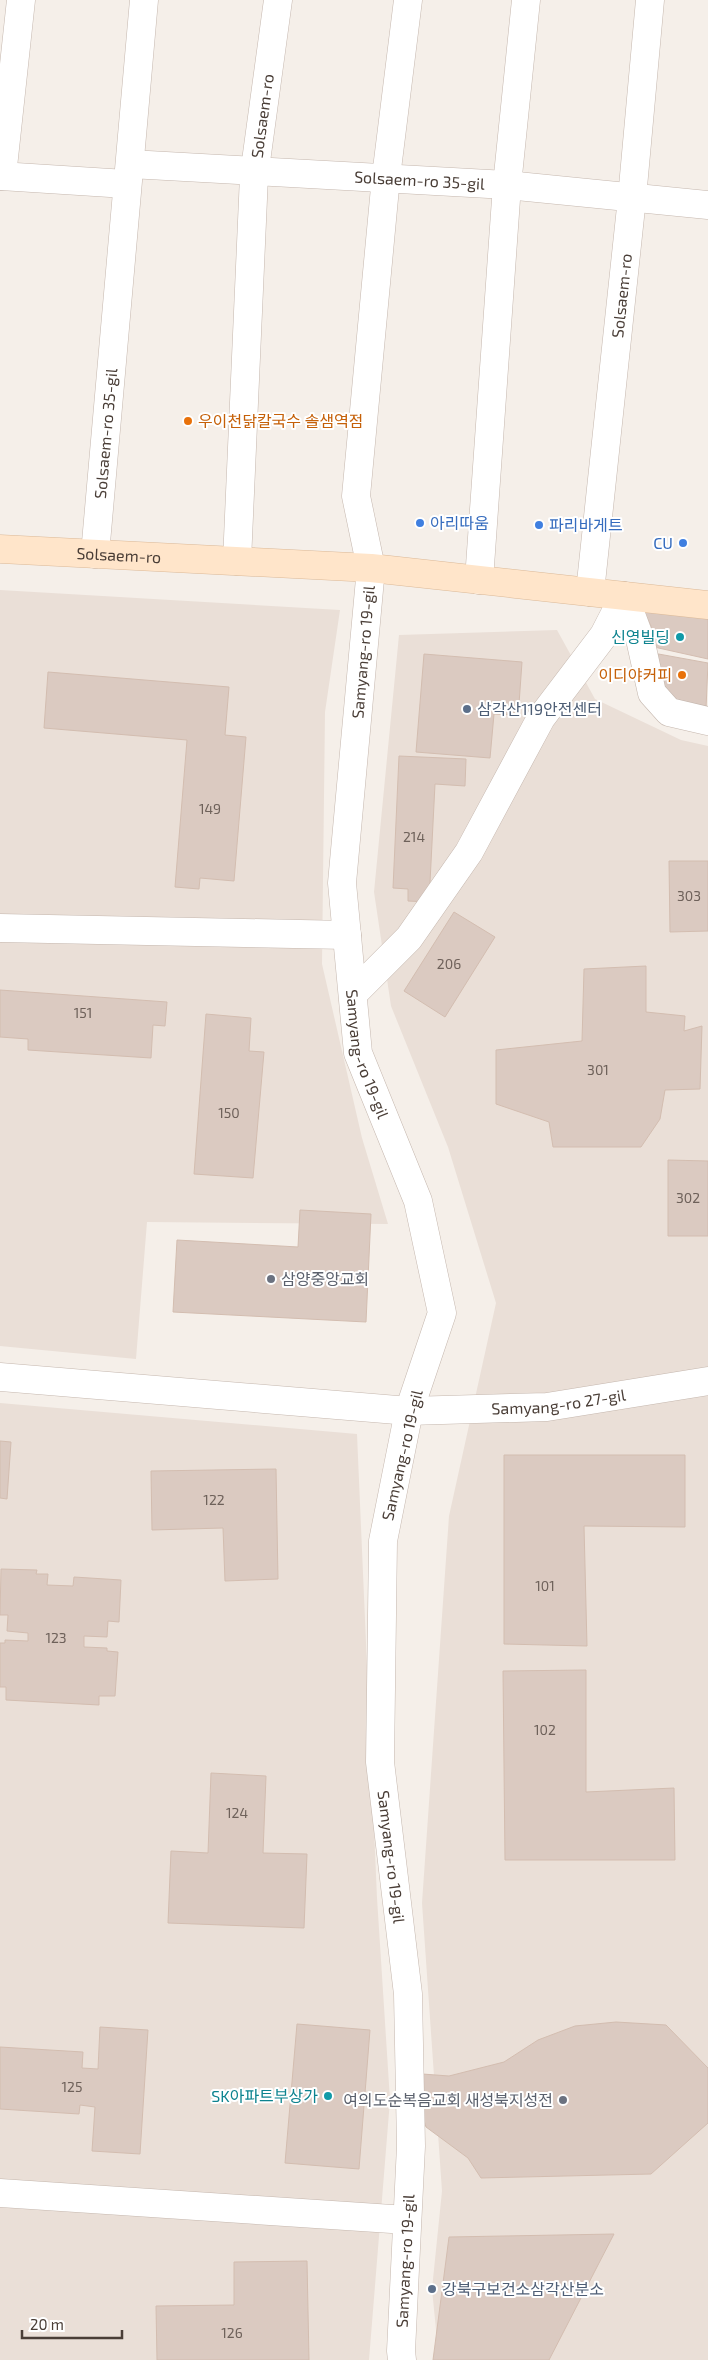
<svg xmlns="http://www.w3.org/2000/svg" width="708" height="2360" font-family="'Exo 2','Noto Sans KR',sans-serif">
	<rect width="100%" height="100%" fill="#f5efe9"/>
	<g fill="#eadfd7">
		<path d="M0,590L340,610L325,712L322,964L362,1138L388,1224L147,1222L136,1359L0,1346Z"/>
		<path d="M557,630L595,699L681,740L708,746V2360H439L432,2289L442,2191L422,1903L449,1516L496,1303L448,1147L391,1006L374,892L399,635Z"/>
		<path d="M0,1403L357,1434L377,1898L390,2100L369,2360H0Z"/>
	</g>
	<g fill="#dbcac1" stroke="#d3bdb0">
		<path d="M640,604L708,613V659L654,647L651,626Z"/>
		<path d="M653,653L708,663L706,709L672,707L656,687Z"/>
		<path d="M424,654L522,662L519,704L515,703L514,715L494,714L490,758L416,752Z"/>
		<path d="M48,672L229,687L225,735L246,737L234,881L200,878L199,889L175,887L187,740L44,728Z"/>
		<path d="M399,756L466,759L465,786L435,784L429,902L408,901V889L393,888Z"/>
		<path d="M669,861H708V931L670,932Z"/>
		<path d="M454,912L495,937L445,1017L404,991Z"/>
		<path d="M646,966V1012L685,1016L684,1031L702,1026L700,1089L665,1090L660,1119L641,1147H553L549,1122L496,1104V1050L582,1041L584,969Z"/>
		<path d="M0,990L167,1002L165,1026L153,1025L151,1058L28,1050V1039L0,1037Z"/>
		<path d="M206,1014L251,1018L249,1051L264,1052L253,1178L194,1174Z"/>
		<path d="M668,1160L708,1161V1236H668Z"/>
		<path d="M300,1210L371,1214L366,1322L173,1312L177,1240L298,1247Z"/>
		<path d="M0,1441L11,1442L7,1499L0,1498Z"/>
		<path d="M504,1455H685V1527L584,1526L587,1646L504,1644Z"/>
		<path d="M276,1469L278,1579L225,1581L223,1528L152,1530L151,1471Z"/>
		<path d="M1,1569L37,1570L36,1574H48L47,1585L73,1586L74,1577L121,1580L119,1622L108,1621L107,1637L84,1636V1647L107,1648V1651L118,1652L115,1696H99V1705L6,1700V1687H0V1643H5V1640L28,1641V1633L7,1631L8,1615H0Z"/>
		<path d="M586,1670V1792L674,1788L675,1860H505L503,1671Z"/>
		<path d="M211,1773L266,1776L263,1853L307,1854L304,1928L168,1923L171,1851L208,1853Z"/>
		<path d="M616,2022L666,2025L708,2068V2123L651,2174L481,2178L468,2158L426,2127L409,2073L449,2076L504,2062L538,2040L575,2026Z"/>
		<path d="M297,2024L370,2030L359,2169L285,2163Z"/>
		<path d="M100,2027L148,2030L140,2154L92,2151L95,2107L80,2105L79,2114L0,2109V2047L83,2052L82,2068L98,2069Z"/>
		<path d="M614,2234L549,2360H433L449,2237Z"/>
		<path d="M307,2261L309,2360H157L156,2306L234,2305V2262Z"/>
	</g>
	<g fill="none" stroke-linecap="round" stroke-linejoin="round">
		<g stroke="#c5b7ae" stroke-width="29">
			<g id="minor">
				<path id="s1" d="M130,164L507,185L708,205"/>
				<path d="M0,176L126,184"/>
				<path d="M2,176L21,0"/>
				<path id="s2" d="M95,554L144,0"/>
				<path id="s3" d="M237,561L254,176L278,0"/>
				<path d="M371,568L356,496L386,177L408,0"/>
				<path d="M479,580L507,185L526,0"/>
				<path id="s4" d="M590,592L632,198L650,0"/>
				<path d="M624,596L640,639L652,693L669,712L708,721"/>
				<path d="M0,928L347,935"/>
				<path d="M353,994L409,938L469,852L541,718L604,635L624,596"/>
				<path d="M0,1377L409,1411"/>
				<path d="M0,2193L407,2220"/>
			</g>
		</g>
		<g stroke="#c5b7ae" stroke-width="29">
			<g id="tertiary">
				<path id="s5" d="M371,568L342,883L358,1053L418,1201L442,1313L409,1411L383,1541L380,1762L408,1994L411,2146L401,2351L402,2360"/>
				<path id="s6" d="M409,1411L547,1407L708,1381"/>
			</g>
		</g>
		<g stroke="#dbb998" stroke-width="29">
			<g id="secondary">
				<path id="s7" d="M0,549L371,568L708,605"/>
			</g>
		</g>
		<use href="#minor" stroke="#fff" stroke-width="28"/>
		<use href="#tertiary" stroke="#fff" stroke-width="28"/>
		<use href="#secondary" stroke="#ffe5ca" stroke-width="28"/>
	</g>
	<g fill="#e8710a" stroke="#fff" stroke-width="2">
		<circle cx="188" cy="421" r="5"/>
		<circle cx="682" cy="675" r="5"/>
	</g>
	<g fill="#3f7fe0" stroke="#fff" stroke-width="2">
		<circle cx="420" cy="523" r="5"/>
		<circle cx="539" cy="525" r="5"/>
		<circle cx="683" cy="543" r="5"/>
	</g>
	<g fill="#0f9aa8" stroke="#fff" stroke-width="2">
		<circle cx="680" cy="637" r="5"/>
		<circle cx="328" cy="2096" r="5"/>
	</g>
	<g fill="#5c6f8a" stroke="#fff" stroke-width="2">
		<circle cx="467" cy="709" r="5"/>
		<circle cx="432" cy="2289" r="5"/>
	</g>
	<g fill="#6b7280" stroke="#fff" stroke-width="2">
		<circle cx="271" cy="1279" r="5"/>
		<circle cx="563" cy="2100" r="5"/>
	</g>
	<g text-anchor="middle" stroke-width="4" stroke-linejoin="round" paint-order="stroke">
		<g font-size="14" fill="#6e615a">
			<text x="210" y="814">149</text>
			<text x="414" y="842">214</text>
			<text x="689" y="901">303</text>
			<text x="449" y="969">206</text>
			<text x="83" y="1018">151</text>
			<text x="598" y="1075">301</text>
			<text x="229" y="1118">150</text>
			<text x="688" y="1203">302</text>
			<text x="214" y="1505">122</text>
			<text x="545" y="1591">101</text>
			<text x="56" y="1643">123</text>
			<text x="545" y="1735">102</text>
			<text x="237" y="1818">124</text>
			<text x="72" y="2092">125</text>
			<text x="232" y="2338">126</text>
		</g>
		<g font-size="16" fill="#4a3e37" stroke="#fff">
			<text dy="6" stroke="none"><textPath href="#s3" startOffset="446">Solsaem-ro</textPath></text>
			<text dy="6" stroke="none"><textPath href="#s1" startOffset="290">Solsaem-ro 35-gil</textPath></text>
			<text dy="6" stroke="none"><textPath href="#s4" startOffset="298">Solsaem-ro</textPath></text>
			<text dy="6" stroke="none"><textPath href="#s2" startOffset="121">Solsaem-ro 35-gil</textPath></text>
			<text dy="6" stroke="none"><textPath href="#s7" startOffset="119">Solsaem-ro</textPath></text>
			<text transform="translate(363 652) rotate(-85)" y="6">Samyang-ro 19-gil</text>
			<text dy="6" stroke="none"><textPath href="#s5" startOffset="490">Samyang-ro 19-gil</textPath></text>
			<text dy="6" stroke="none"><textPath href="#s6" startOffset="150">Samyang-ro 27-gil</textPath></text>
			<text transform="translate(402 1455) rotate(-77)" y="6">Samyang-ro 19-gil</text>
			<text dy="6" stroke="none"><textPath href="#s5" startOffset="1314">Samyang-ro 19-gil</textPath></text>
			<text transform="translate(405 2261) rotate(-87)" y="6">Samyang-ro 19-gil</text>
		</g>
		<g font-size="16" fill="#c56008" stroke="#fff" text-anchor="start">
			<text x="198" y="427">우이천닭칼국수 솔샘역점</text>
			<text x="672" y="681" text-anchor="end">이디야커피</text>
		</g>
		<g font-size="16" fill="#366cbe" stroke="#fff" text-anchor="start">
			<text x="430" y="529">아리따움</text>
			<text x="549" y="531">파리바게트</text>
			<text x="673" y="549" text-anchor="end">CU</text>
		</g>
		<g font-size="16" fill="#0d838f" stroke="#fff" text-anchor="end">
			<text x="670" y="643">신영빌딩</text>
			<text x="318" y="2102">SK아파트부상가</text>
		</g>
		<g font-size="16" fill="#4e5e75" stroke="#fff" text-anchor="start">
			<text x="477" y="715">삼각산119안전센터</text>
			<text x="442" y="2295">강북구보건소삼각산분소</text>
		</g>
		<g font-size="16" fill="#5b616d" stroke="#fff" text-anchor="start">
			<text x="281" y="1285">삼양중앙교회</text>
			<text x="553" y="2106" text-anchor="end">여의도순복음교회 새성북지성전</text>
		</g>
	</g>
	<path d="M22 2330v8h100v-8" fill="none" stroke="#4a3e37" stroke-width="2.5"/>
	<text x="30" y="2330" font-size="15" fill="#4a3e37" stroke="#ffffff" stroke-width="4" paint-order="stroke">20 m</text>
</svg>
